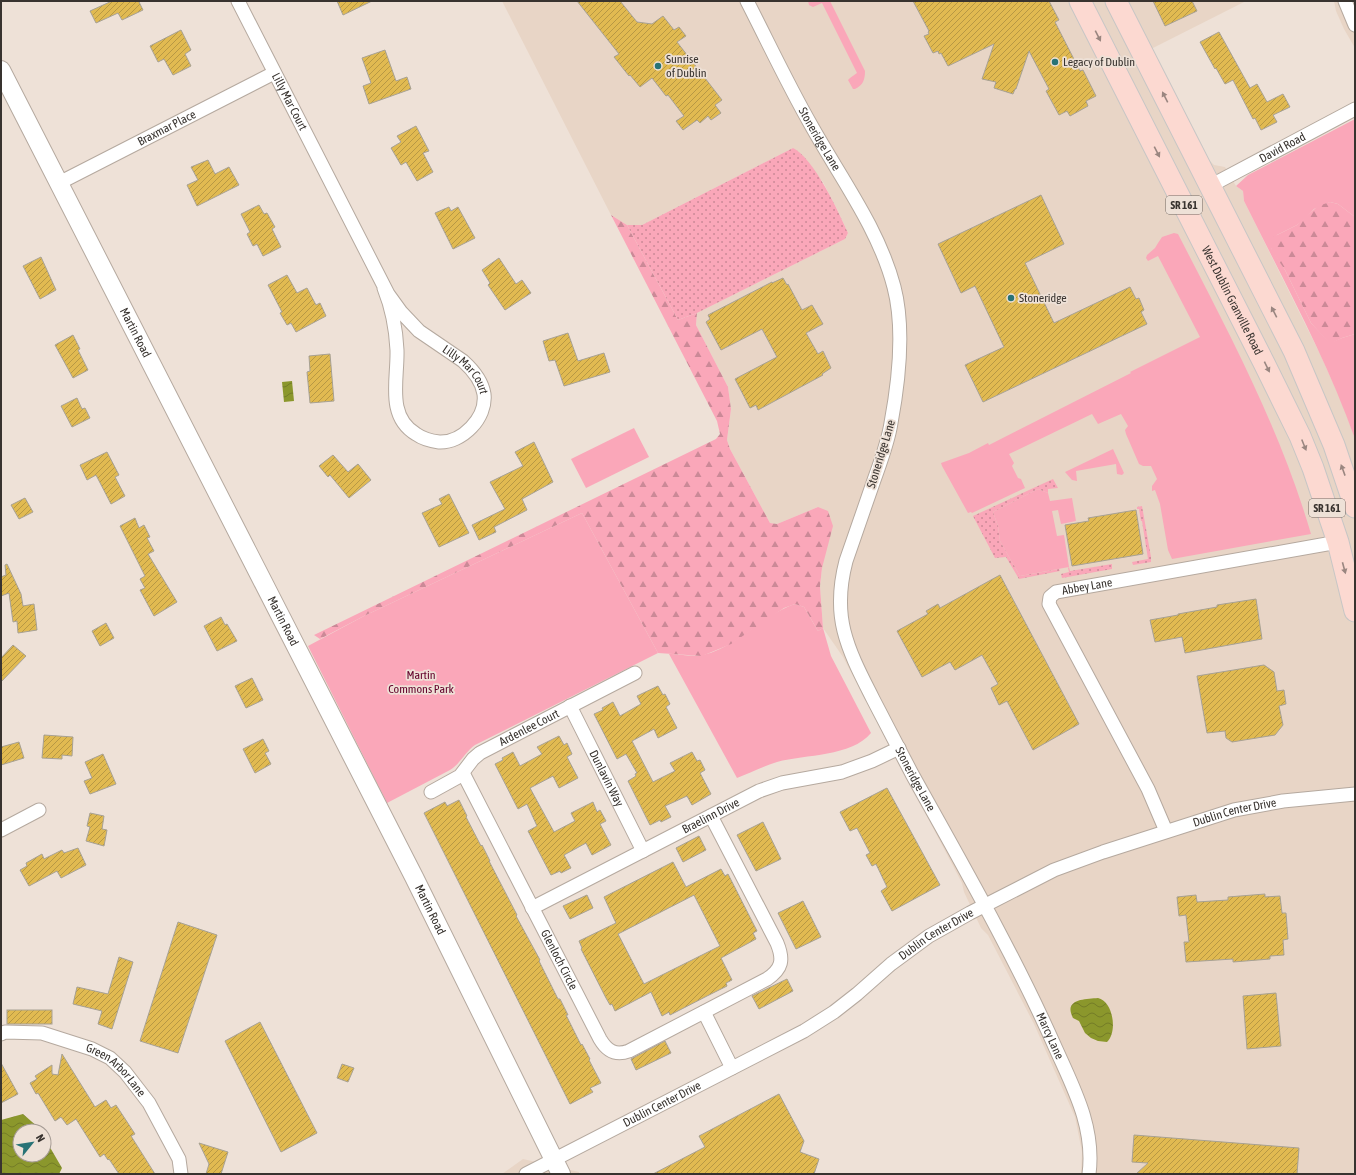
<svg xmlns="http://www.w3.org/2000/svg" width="1356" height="1175" font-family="'Asap Condensed',sans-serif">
	<defs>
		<pattern id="forest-firs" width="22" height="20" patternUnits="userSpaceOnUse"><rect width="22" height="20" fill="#faa7b9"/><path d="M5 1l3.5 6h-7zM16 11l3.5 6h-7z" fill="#cb8997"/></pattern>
		<pattern id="garden-dots" width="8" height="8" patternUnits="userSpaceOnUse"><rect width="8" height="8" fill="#faa7b9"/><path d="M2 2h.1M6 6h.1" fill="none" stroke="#cb8997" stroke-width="1.8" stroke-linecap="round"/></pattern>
		<pattern id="water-waves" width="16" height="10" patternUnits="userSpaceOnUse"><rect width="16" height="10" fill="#8b972c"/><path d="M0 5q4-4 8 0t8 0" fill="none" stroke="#737c26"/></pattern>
		<pattern id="building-hatch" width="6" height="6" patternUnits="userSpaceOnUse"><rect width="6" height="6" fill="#e1ba51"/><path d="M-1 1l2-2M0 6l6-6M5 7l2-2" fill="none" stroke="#b79844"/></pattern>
	</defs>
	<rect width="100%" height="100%" fill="#eee1d7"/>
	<g fill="#e8d5c6">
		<path d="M502,1H1246L1151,49L1206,157L1214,165L1225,167L1236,186L1243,191L1244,201L1321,356L1343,405L1355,439V1174H1081L1082,1152L1075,1117L1034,1024L988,935L981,928L964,892L962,883L843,657L823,628L820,586L822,568L818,507L777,524L770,523L730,449L727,440L731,409L728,387L696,325L697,313L845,239L848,233L838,211L823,182L793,148L642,225H627L611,215Z"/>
		<path d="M1334,1H1355V48L1344,29L1336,11Z"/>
		<path d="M523,1159L579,1172V1174H502Z"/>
	</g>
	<g fill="#faa7b9">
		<path d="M808,1H830L865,71C865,80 863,85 855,89H853L848,80L850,78L857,73L822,3L813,7L809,5Z"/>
		<path d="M1355,119V217L1338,204L1330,202L1314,209L1306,218L1297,225L1277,235L1271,248L1285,270L1311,323L1330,343L1342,338L1355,334V439C1326,357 1283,280 1244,201L1243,191L1236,186L1248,175Z"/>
		<path d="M1174,233L1178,234C1228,331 1280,428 1311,534L1172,559L1168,550L1160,504L1155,490L1152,491V486L1157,479L1151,466H1143L1139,464L1126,434L1125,430L1128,426L1121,414L1098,424L1092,414L1009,454L1014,463L1012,466L1018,478L1021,479L1025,488L972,513L971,512L968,513L942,466L941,463L969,453L988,443L989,445L1131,373L1130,372L1200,337L1158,256L1148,261L1146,258L1147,255L1155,248L1158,243L1162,237Z"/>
		<path d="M634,428L649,457L586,488L571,459Z"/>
		<path d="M1113,449L1124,473L1122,475L1117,474L1116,464L1076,471L1077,481L1072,480L1065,472Z"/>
		<path d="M1038,489L1048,493L1050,501L1072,498L1076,521L1061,524L1058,510L1052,511L1057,536L1064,535L1069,567L1020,576L1000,541L998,526L993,512Z"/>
		<path d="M582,513L658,653L475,745C465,752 461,763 450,770L387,803L308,646L364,616Z"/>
		<path d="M795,604L804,607L818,631L823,628L831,656L871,733C851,757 806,754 777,762C764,766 750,773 737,778L669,654C678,654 694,657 703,655C739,646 762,615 795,604Z"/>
	</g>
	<g fill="url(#forest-firs)">
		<path d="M1330,202L1338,204L1355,217V334L1342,338L1330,344L1311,323L1285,270L1272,251L1270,245L1273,237L1297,225L1318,206Z"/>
		<path d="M611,215L627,225L678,320L697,313L696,325L728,387L731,409L727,440L730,449L770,523L777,524L818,507L828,511L833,526L822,568L820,586L823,628L818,631L804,607L795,604L784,608L731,644L702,656L658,653L582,513L364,616L320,639L314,635L716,439L720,434L717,421Z"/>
	</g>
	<g fill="url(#garden-dots)">
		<path d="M793,148C813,157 839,212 848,233L845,239L697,313L678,320L627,225H642Z"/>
		<path d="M1053,479L1058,488L1048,489V493L1038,489L993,512L998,526L1000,541L1020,576L1059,569L1060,571L1019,579L1006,557L995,558L973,516Z"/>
		<path d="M1142,506L1151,557V562L1133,565L1132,562L1148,559L1142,521H1141L1139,509H1137V507Z"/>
		<path d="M1112,564V569L1062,578L1061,574L1069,572L1068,568L1069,567L1070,571Z"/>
	</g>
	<g fill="url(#water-waves)">
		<path d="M292,381L294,401L284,402L282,382Z"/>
		<path d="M1098,998C1113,1001 1118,1032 1107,1042L1098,1041L1091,1038L1085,1033L1079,1021L1073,1018C1063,999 1085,999 1098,998Z"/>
		<path d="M23,1114L39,1128L41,1131H20V1155H44V1137L62,1168L59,1174H1V1120Z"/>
	</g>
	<g fill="url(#building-hatch)" stroke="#a7a194" fill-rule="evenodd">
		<path d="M112,1H141L139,2L143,10L122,20L118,13L96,23L90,11Z"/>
		<path d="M337,1H372L343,15Z"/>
		<path d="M577,1H620L637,22L652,24L663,16L674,30L679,27L686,36L677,42L722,100L715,105L721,113L711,120L708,116L700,123L697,120L683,130L676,121L684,116L668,95L666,96L652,78L640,87L630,75L629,76L614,57L619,54Z"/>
		<path d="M913,1H1049L1059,20L1055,22L1080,71L1083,70L1096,96L1086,101L1088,106L1070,116L1067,111L1059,115L1046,91L1049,89L1029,51L1016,89H1015L1013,94L994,88L996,82L982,79L994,44L948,66L941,53L939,54L938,51L933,53L924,36L929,34L928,32L929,31Z"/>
		<path d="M1153,1H1192L1197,11L1165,26Z"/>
		<path d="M181,30L191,50L185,54L191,66L173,75L164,59L158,62L150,46Z"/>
		<path d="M1219,32L1250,88L1257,84L1267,102L1283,94L1290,107L1273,115L1277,122L1261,130L1255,118L1253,119L1233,80L1225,84L1216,68L1215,69L1200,42Z"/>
		<path d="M385,50L396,81L407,77L411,89L369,104L363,86L371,83L362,58Z"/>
		<path d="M416,126L429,151L423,153L433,172L417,181L406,162L401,165L391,148L401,142L397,136Z"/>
		<path d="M208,160L215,174L229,167L239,185L197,206L187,185L198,180L191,167Z"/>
		<path d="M1041,195L1064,244L1025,263L1054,323L1130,287L1136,299L1139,298L1144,310L1141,312L1147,324L983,402L965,365L1004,347L975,286L961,293L938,244Z"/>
		<path d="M259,205L264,214L267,213L275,227L272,229L281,247L263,256L257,244L253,246L247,234L250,232L241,214Z"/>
		<path d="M449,207L451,211L458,207L475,238L453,249L435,213Z"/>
		<path d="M41,257L56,290L40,299L23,266Z"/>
		<path d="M499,258L516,284L522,280L531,293L505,310L488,285L490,283L482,270Z"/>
		<path d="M287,275L297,293L307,288L316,305L320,303L326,316L296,332L291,323L287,325L280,313L282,312L268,285Z"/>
		<path d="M783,278L787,285L788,284L802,310L812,305L823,324L806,333L818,354L823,351L831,368L822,374L823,375L758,410L756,405L750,408L735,379L777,357L762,329L721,350L706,322L710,319L708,315L772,282V283Z"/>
		<path d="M568,333L578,361L604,353L610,372L564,386L555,360L549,361L543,341Z"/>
		<path d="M73,335L80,349L78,350L88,370L73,378L55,345Z"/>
		<path d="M330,354L334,401L310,403L307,372L310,371L309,356Z"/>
		<path d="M77,398L82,409L85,408L90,418L72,427L61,406Z"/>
		<path d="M534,442L553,482L522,499L527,510L494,527L496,532L479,540L472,525L505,509L490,482L523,466L515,452Z"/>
		<path d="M107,452L119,475L115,477L125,496L111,504L96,475L87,480L80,465Z"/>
		<path d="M333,455L348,472L358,464L371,480L349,498L330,475L328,477L319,466Z"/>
		<path d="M449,494L469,533L439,547L422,513L442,504L439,499Z"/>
		<path d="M25,498L33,512L19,519L11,505Z"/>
		<path d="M1136,510L1143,554L1072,566L1065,525L1089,521L1088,518Z"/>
		<path d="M135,518L139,528L144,525L150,537L147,538L154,551L148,554L177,602L154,616L140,590L145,588L140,579L145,576L120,526Z"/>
		<path d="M7,564L21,594L23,606L34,604L37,630L18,633L17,621L13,622L9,593L1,596V577L6,575L5,565Z"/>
		<path d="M1000,575L1079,724L1033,750L1007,701L999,705L991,688L998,684L982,655L955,670L950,662L922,677L897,631L928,614L926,611L938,604L940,608Z"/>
		<path d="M1256,599L1262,639L1185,653L1182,637L1155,642L1150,620L1178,615V614L1217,607V605Z"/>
		<path d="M221,617L225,625L227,624L237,641L217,651L204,626Z"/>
		<path d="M106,623L114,638L100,646L92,631Z"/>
		<path d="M13,645L26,656L1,682V658Z"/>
		<path d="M1264,665L1274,672L1277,691L1284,690L1286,704L1279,706L1283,725L1275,735L1232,742L1226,738L1225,731L1207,733L1197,676Z"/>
		<path d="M252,678L263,700L246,708L235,686Z"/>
		<path d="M658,686L663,695L665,694L670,704L666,707L677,728L658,738L654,729L632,741L653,782L675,771L670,763L692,752L697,761L700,760L705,770L700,773L711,794L692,805L687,796L665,806L671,817L661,822L660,820L650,825L628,781L636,776L635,774L637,773L626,754L617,759L594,714L603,710L602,708L613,702L620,716L641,704L637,696Z"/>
		<path d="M44,735L73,737L72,756L62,755V759L42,758Z"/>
		<path d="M559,736L564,745L567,743L572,754L567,757L578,778L559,788L553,776L530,788L554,832L575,821L571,813L593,802L597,812L600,810L606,821L600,824L611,845L592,855L586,843L564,855L571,868L561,873L560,871L551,875L528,831L537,826L527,804L518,809L495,764L503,760L502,758L513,752L520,766L542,754L537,747Z"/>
		<path d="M263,739L269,751L265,753L271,764L255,773L243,749Z"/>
		<path d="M19,742L24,758L1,765V747Z"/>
		<path d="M103,754L116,784L90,794L84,781L92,778L85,762Z"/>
		<path d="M887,788L940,885L892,911L881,891L887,887L876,864L872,866L866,855L870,853L857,828L850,831L840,812Z"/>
		<path d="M459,800L467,816L466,817L481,846L482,845L490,861H489L517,915L516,916L540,960L539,961L558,999H560L568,1015H566L581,1045L582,1044L590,1059L589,1060L601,1083L590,1088L593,1092L570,1104L424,813L445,802L447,806Z"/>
		<path d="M90,813L104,816L102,829L107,830L104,846L86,841L90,827L87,826Z"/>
		<path d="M763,822L781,859L756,871L737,835Z"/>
		<path d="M699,836L706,850L683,862L676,848Z"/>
		<path d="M78,848L86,865L61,878L57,871L29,886L20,870L27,866L26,863L42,854L44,859L62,850L64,853Z"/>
		<path d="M673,862L686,887L721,869L725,876L728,874L757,931L753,933L756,939L721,958L732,980L726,983L727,986L707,996L670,1015L669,1012L662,1016L651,992L615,1011L612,1004L610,1005L606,998L581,949L582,948L579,941L616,923L604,897ZM694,895L720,946L644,984L618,934Z"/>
		<path d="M1265,894V897L1280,896L1282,913H1286L1288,939L1283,940L1284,955L1270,956V959L1233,962V959L1186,962L1184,942H1189L1186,915L1179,916L1177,897L1196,895L1197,902L1228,900V897Z"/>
		<path d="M587,895L593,908L570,919L563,906Z"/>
		<path d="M803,901L821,937L796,949L778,913Z"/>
		<path d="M178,922L217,935L178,1053L140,1041Z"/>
		<path d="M119,957L133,962L112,1029L98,1024L102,1011L73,1004L77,987L108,994Z"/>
		<path d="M787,979L793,991L759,1009L752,996Z"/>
		<path d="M1276,993L1281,1046L1247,1049L1243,996Z"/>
		<rect x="7" y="1010" width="45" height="14"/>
		<path d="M260,1022L317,1133L281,1152L225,1041Z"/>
		<path d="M665,1041L671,1053L636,1070L631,1059Z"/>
		<path d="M62,1054L95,1107L106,1100L111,1108L116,1105L135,1134L131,1136L155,1174H119L109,1159L108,1160L104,1154L100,1157L76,1119L67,1125L61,1117L55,1121L38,1093L36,1094L30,1083L37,1079L35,1076L52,1065V1074L58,1075Z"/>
		<path d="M1,1063L18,1094L1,1103Z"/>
		<path d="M342,1064L354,1068L348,1082L337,1078Z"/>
		<path d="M779,1094L804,1141L800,1152L819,1159L814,1174H653L705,1147L699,1136Z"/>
		<path d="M1134,1135L1299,1148L1297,1174H1136L1148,1163L1132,1162Z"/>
		<path d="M199,1143L228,1152L221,1174H206L209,1164Z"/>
	</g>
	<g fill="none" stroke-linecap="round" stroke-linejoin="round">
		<g stroke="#b5a99f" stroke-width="15">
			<g id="street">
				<path id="s1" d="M238,1L388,294L401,312L419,331L463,361C473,370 482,381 484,394C487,418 462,443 439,442C431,441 423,439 416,434C386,416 398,379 397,350C396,329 392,308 384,288"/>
				<path id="s2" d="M747,1C768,42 788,85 811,125C840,177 879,229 894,287C905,329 899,380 891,423C888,443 880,463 873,483C864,509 855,535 846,561C840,584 838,607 844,631C850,655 862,677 873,699C886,724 899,749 912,774C962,864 1014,954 1056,1049C1074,1089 1095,1128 1089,1174"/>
				<path d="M1345,1L1355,25"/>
				<path id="s3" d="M59,183L274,73"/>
				<path id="s4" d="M1210,186L1355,109"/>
				<path id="s5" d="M570,706L643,851"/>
				<path id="s6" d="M463,773L600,1039C607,1051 615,1056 629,1051L767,979C782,969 784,960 777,943L711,816"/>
				<path id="s7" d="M431,792L460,776L473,759L480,753L635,673"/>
				<path d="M1,830L39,810"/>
				<path id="s8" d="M1166,831L1148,789L1049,604L1050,597L1056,592L1338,542"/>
				<path id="s9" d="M532,908L759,791L782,783L842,772L872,761L899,748"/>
				<path d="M704,1012L732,1068"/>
				<path id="s10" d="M1,1034L5,1032L42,1033L92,1049L110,1058L125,1072L149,1103L179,1159L181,1174"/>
				<path id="s11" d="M526,1174L804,1031L834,1012L857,994L891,964L929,936L970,913L1054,870L1103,852L1234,810L1283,801L1355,794"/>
			</g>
		</g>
		<g stroke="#b5a99f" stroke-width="20">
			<g id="secondary">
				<path id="s12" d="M1,70L414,877L561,1174"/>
			</g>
		</g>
		<g stroke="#c7c6c5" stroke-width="23">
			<g id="primary">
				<path id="s13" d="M1080,1L1264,363L1300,436L1313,468L1338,542L1355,611"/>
				<path d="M1116,1L1294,351L1334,445L1355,507"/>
			</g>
		</g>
		<use href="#street" stroke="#fff" stroke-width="13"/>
		<use href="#secondary" stroke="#fff" stroke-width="18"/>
		<use href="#primary" stroke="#fcd9d1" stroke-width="21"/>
	</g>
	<defs><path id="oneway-solid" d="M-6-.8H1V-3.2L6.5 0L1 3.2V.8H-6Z"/></defs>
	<g fill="#9a8680">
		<use href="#oneway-solid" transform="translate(1098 36) rotate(63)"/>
		<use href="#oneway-solid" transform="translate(1165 97) rotate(-117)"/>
		<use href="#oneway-solid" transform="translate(1157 152) rotate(63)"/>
		<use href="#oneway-solid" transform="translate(1274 312) rotate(-117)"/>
		<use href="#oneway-solid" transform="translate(1267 367) rotate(64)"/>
		<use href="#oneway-solid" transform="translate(1304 445) rotate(68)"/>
		<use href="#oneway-solid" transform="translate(1343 470) rotate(-110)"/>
		<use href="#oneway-solid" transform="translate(1344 568) rotate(75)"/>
	</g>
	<g fill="#287376" stroke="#eee1d7" stroke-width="1.5">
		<circle cx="1055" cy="62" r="4"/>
		<circle cx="658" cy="66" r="4"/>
		<circle cx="1011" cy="298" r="4"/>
	</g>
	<g text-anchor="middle" stroke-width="3.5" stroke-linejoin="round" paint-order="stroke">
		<g fill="#eee1d7" stroke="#6f6761" stroke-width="1">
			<rect x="1166" y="196" width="36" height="18" rx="3"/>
			<rect x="1309" y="499" width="36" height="18" rx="3"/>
		</g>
		<g font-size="11" font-weight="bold" fill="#38332f">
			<text x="1184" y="209">SR 161</text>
			<text x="1327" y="512">SR 161</text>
		</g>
		<g font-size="12" fill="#38332f" stroke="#eee1d7" text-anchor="start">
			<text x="666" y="63">Sunrise<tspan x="666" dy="14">of Dublin</tspan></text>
			<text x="1063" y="66">Legacy of Dublin</text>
			<text x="1019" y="302">Stoneridge</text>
		</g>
		<g font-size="12" fill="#38332f" stroke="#eee1d7">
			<text dy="4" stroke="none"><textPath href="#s1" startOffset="113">Lilly Mar Court</textPath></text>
			<text dy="4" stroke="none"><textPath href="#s3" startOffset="121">Braxmar Place</textPath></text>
			<text dy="4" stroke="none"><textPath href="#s2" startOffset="156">Stoneridge Lane</textPath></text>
			<text dy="4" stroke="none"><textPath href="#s4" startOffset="82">David Road</textPath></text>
			<text dy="4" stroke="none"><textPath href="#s13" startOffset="336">West Dublin Granville Road</textPath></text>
			<text dy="4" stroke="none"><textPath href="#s12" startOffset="295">Martin Road</textPath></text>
			<text dy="4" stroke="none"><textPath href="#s1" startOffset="439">Lilly Mar Court</textPath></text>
			<text transform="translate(881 454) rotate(-73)" y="4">Stoneridge Lane</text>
			<text dy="4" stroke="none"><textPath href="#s8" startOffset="302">Abbey Lane</textPath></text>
			<text dy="4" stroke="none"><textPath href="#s12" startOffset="619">Martin Road</textPath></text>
			<text dy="4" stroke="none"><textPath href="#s7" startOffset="119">Ardenlee Court</textPath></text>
			<text dy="4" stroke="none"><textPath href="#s5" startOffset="81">Dunlavin Way</textPath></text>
			<text dy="4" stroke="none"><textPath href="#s2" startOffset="840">Stoneridge Lane</textPath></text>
			<text dy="4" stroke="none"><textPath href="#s11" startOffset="801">Dublin Center Drive</textPath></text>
			<text dy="4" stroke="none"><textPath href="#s9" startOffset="201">Braelinn Drive</textPath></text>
			<text dy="4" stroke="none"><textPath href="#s12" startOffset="943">Martin Road</textPath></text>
			<text dy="4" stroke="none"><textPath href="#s11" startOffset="477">Dublin Center Drive</textPath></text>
			<text dy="4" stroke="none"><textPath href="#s6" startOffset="210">Glenloch Circle</textPath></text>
			<text dy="4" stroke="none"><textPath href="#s2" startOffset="1130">Marcy Lane</textPath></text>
			<text dy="4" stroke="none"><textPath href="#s10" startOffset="126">Green Arbor Lane</textPath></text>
			<text dy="4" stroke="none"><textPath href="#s11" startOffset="153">Dublin Center Drive</textPath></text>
		</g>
		<g font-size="12" fill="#62012a" stroke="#eee1d7">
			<text x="421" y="679">Martin<tspan x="421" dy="14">Commons Park</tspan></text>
		</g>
	</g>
	<rect width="1356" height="1175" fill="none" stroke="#38332f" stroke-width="4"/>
	<g transform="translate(32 1143) rotate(60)"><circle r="19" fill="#eee1d7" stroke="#a59b94"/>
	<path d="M0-3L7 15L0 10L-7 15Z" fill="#287376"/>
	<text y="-6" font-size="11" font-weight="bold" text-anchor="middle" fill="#38332f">N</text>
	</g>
</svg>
